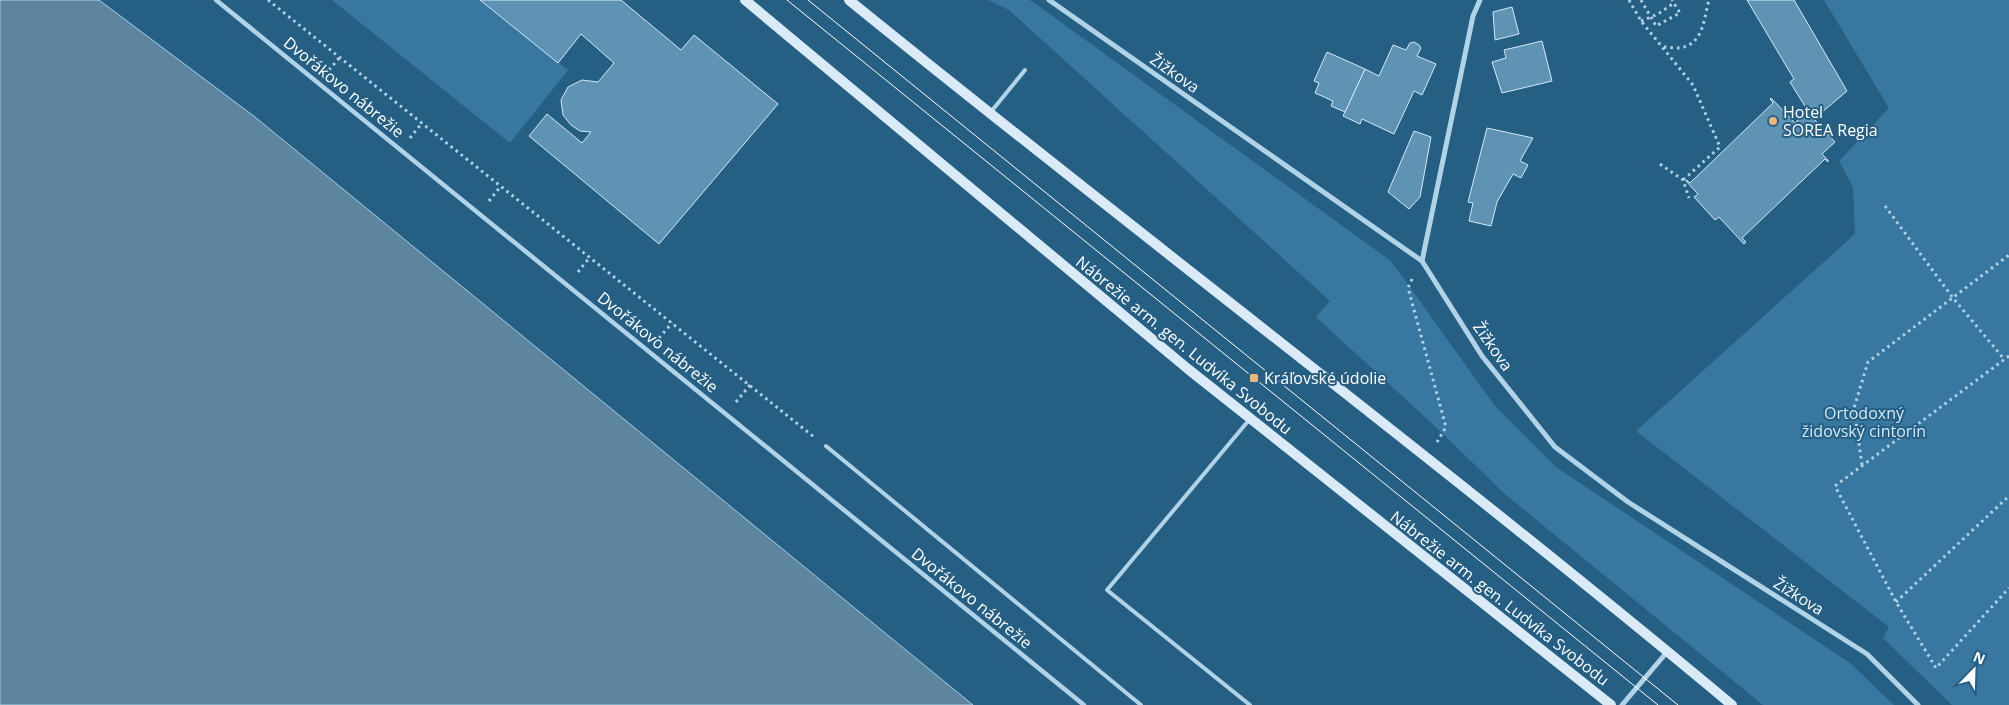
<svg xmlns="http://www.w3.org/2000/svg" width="2009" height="705" font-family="'Open Sans',sans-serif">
	<rect width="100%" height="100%" fill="#265f84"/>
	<g fill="#3878a0">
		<path d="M332,0H480L568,70L510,143Z"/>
		<path d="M988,0H1029L1033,2L1391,261L1495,406L1556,467L1850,663L1894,705H1763L1506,495L1438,429L1316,317L1330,301L1009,10Z"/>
		<path d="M1824,0H2009V705H1952L1883,638L1889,627L1636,431L1855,234L1853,187L1839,161L1889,108Z"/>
	</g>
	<path fill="#5d859e" stroke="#a4cfe8" d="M0,0H99L255,117L973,705H0Z"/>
	<g fill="#5f93b4" stroke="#d4e9f6">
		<path d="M480,0H621L681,50L694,35L778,104L659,244L529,136L547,114L582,143L591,132L580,131L571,125L563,115L561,100L568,87L582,80L598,82L614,63L581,34L558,63Z"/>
		<path d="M1747,0H1794L1847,91L1814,119L1835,142L1822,154L1828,160V162L1825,159L1742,238L1746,242L1744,244L1719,217L1715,220L1694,197L1698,194L1686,181L1687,180L1690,183L1773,103L1770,99L1771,98L1795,123L1808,111L1790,82L1794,79Z"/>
		<path d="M1512,7L1519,34L1495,40L1493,12Z"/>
		<path d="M1542,41L1552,81L1502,93L1492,62L1506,58L1504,50Z"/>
		<path d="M1414,42L1419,45L1421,48L1417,56L1436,64L1422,95L1414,91L1394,134L1362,119L1360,124L1343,116L1365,69L1379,76L1393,45L1406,50L1410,43Z"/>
		<path d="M1327,52L1365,69L1345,112L1331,106L1333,101L1315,93L1319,83L1314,81Z"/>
		<path d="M1487,128L1533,138L1520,161L1528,165L1521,178L1513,174L1497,202L1491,226L1469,221L1473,203L1468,202Z"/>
		<path d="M1414,131L1431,137L1420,197L1409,209L1388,192Z"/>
	</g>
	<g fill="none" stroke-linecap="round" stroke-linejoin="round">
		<g stroke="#b0d3e8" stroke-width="3" stroke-dasharray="2.5 4" stroke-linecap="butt">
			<path d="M268,0L814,437"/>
			<path d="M1629,0L1641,21L1693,85L1720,147L1683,180"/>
			<path d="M1641,21L1658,14L1674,3"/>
			<path d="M1664,47C1670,47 1678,49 1684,47C1704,41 1704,17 1709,0"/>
			<path d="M329,70L340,57"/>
			<path d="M410,138L422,123"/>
			<path d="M1660,164L1683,180L1689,198"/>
			<path d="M489,201L501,186"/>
			<path d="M1885,206L1953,298L2004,359"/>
			<path d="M578,272L590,257"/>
			<path d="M1412,279L1408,288L1446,427L1437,442"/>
			<path d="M659,338L672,323"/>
			<path d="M2009,356L1835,486L1896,602L1936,668L2009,588"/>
			<path d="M736,402L750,385"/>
			<path d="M1862,465L1854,408L1868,362L2009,255"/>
			<path d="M1896,602L2009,496"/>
		</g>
		<g stroke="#b0d3e8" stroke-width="4">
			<path d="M990,113L1025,70"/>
			<path d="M1249,420L1107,590L1250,705"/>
			<path d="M826,446L1141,705"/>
		</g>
		<path stroke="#b0d3e8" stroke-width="4.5" d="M216,0L1084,705"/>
		<g stroke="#b0d3e8" stroke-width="5">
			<path d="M1049,0L1422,261L1482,356L1555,447L1628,502L1867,654L1918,705"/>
			<path d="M1422,261L1473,16L1480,0"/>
			<path d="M1622,705L1667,652"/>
		</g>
		<g stroke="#daebf7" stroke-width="10">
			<path d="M745,0L1188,369L1611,705"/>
			<path d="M849,0C1141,237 1443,464 1732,705"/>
		</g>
		<g stroke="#fff" stroke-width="1">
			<path d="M787,0L1658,705"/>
			<path d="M808,0L1678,705"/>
		</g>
		<path stroke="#b0d3e8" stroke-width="3" stroke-dasharray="2.5 4" stroke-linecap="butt" d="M1641,0L1656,26L1680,13L1672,0"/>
	</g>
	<g fill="#f0b875" stroke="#265f84" stroke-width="2">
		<circle cx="1773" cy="121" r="5"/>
		<rect x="1249" y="373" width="10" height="10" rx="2.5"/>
	</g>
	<g text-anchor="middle" stroke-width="4" stroke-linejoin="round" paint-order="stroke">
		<g font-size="16" fill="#fff" stroke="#265f84">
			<text transform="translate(1175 73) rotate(35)" y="6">Žižkova</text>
			<text transform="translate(344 87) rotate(39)" y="6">Dvořákovo nábrežie</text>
			<text transform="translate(658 342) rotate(39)" y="6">Dvořákovo nábrežie</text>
			<text transform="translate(1184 345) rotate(39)" y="6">Nábrežie arm. gen. Ludvíka Svobodu</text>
			<text transform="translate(1493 346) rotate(55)" y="6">Žižkova</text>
			<text transform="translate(1799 596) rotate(32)" y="6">Žižkova</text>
			<text transform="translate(972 598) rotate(39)" y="6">Dvořákovo nábrežie</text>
			<text transform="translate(1500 598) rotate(38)" y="6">Nábrežie arm. gen. Ludvíka Svobodu</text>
		</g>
		<g font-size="16" fill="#fff" stroke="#265f84" text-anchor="start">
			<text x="1783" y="118">Hotel<tspan x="1783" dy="18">SOREA Regia</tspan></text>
			<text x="1264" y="384">Kráľovské údolie</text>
		</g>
		<g font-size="16" fill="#d4e9f6" stroke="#265f84">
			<text x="1864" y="419">Ortodoxný<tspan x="1864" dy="18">židovský cintorín</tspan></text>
		</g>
	</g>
	<g transform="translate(1974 670) rotate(23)" stroke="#265f84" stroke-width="4" paint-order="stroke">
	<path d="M0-4L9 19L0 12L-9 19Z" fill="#ffffff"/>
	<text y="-8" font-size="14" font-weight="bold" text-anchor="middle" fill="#ffffff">N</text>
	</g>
</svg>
